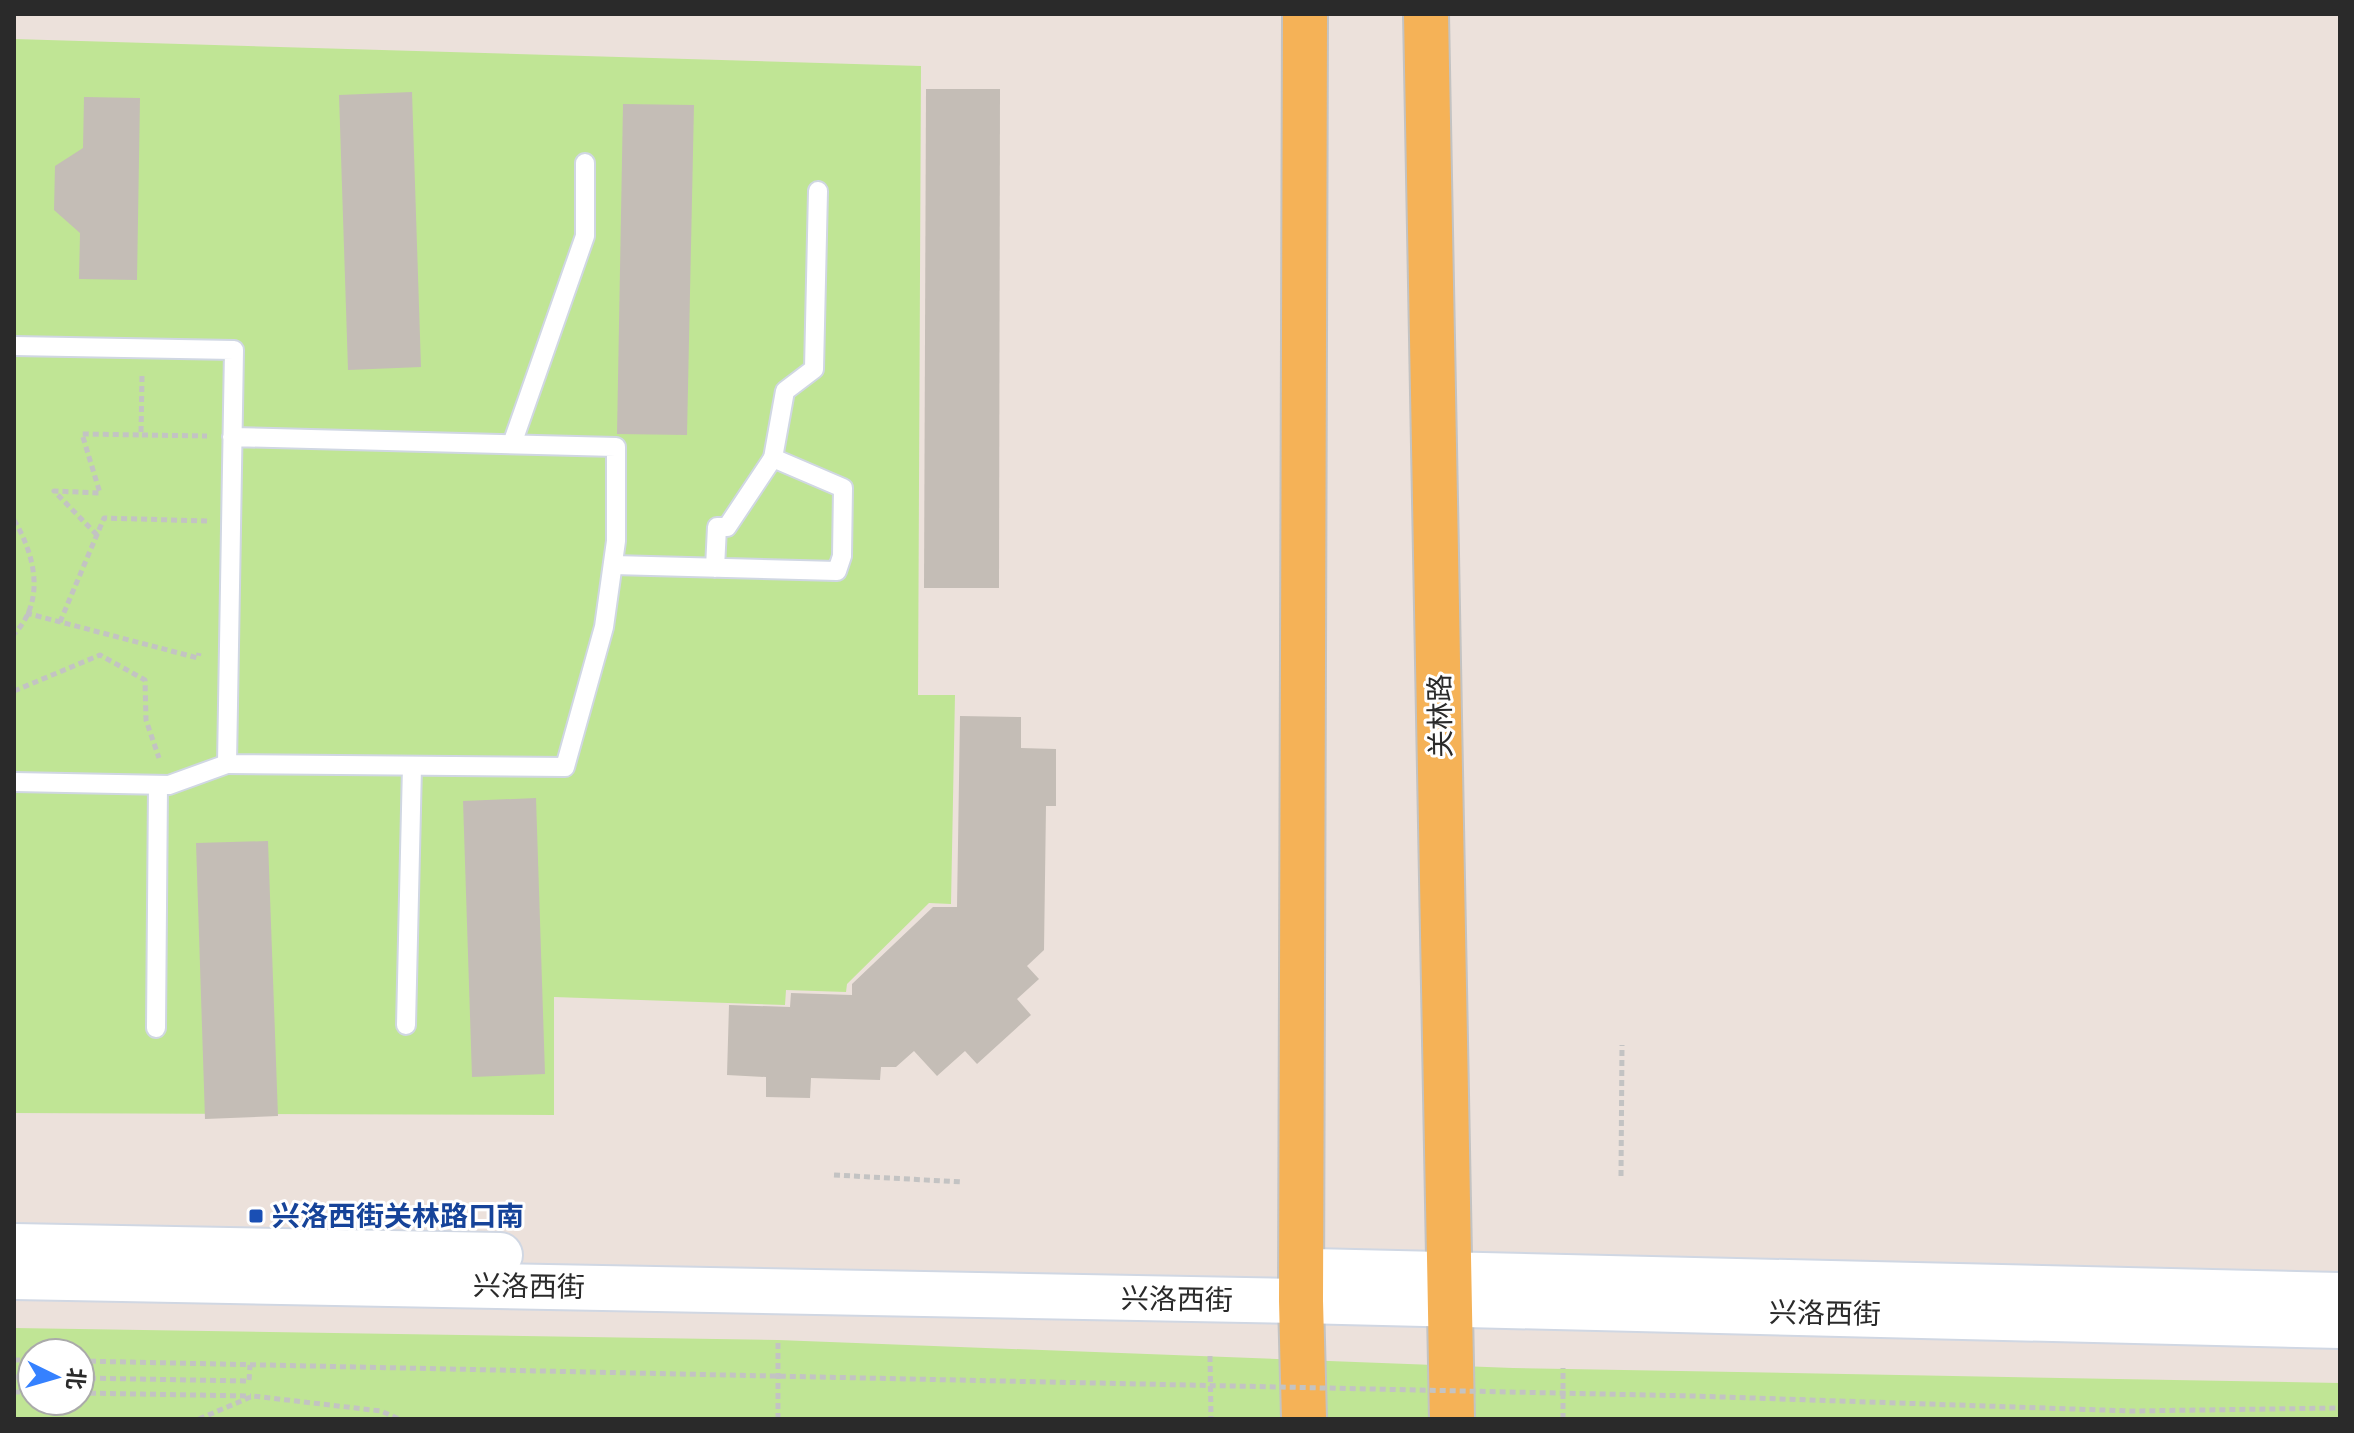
<svg xmlns="http://www.w3.org/2000/svg" width="2354" height="1433" font-family="Montserrat,'Noto Sans SC',sans-serif">
	<rect width="100%" height="100%" fill="#ece1db"/>
	<g fill="#c0e595" fill-rule="evenodd">
		<path d="M14,39L921,66L918,695H955L951,904L929,903L847,984L846,992L786,990L785,1005L554,997V1115L14,1113Z"/>
		<path d="M14,1328L778,1340L1513,1368L2340,1383V1419H14ZM32,1353H80V1401H32Z"/>
	</g>
	<g fill="#c4bdb6">
		<path d="M926,89H1000L999,588H924Z"/>
		<path d="M412,92L421,367L348,370L339,95Z"/>
		<path d="M84,97L140,98L137,280L79,279L80,233L54,210L55,166L83,148Z"/>
		<path d="M623,104L694,105L687,435L617,434Z"/>
		<path d="M960,716L1021,717V748L1056,749V806H1046L1044,950L1027,966L1039,979L1017,999L1031,1015L977,1064L965,1051L937,1076L914,1051L896,1067H881L880,1080L811,1078L810,1098L766,1097V1077L727,1075L729,1005L790,1007L791,993L852,995V984L933,907H957Z"/>
		<path d="M536,798L545,1074L472,1077L463,801Z"/>
		<path d="M268,841L278,1116L205,1119L196,843Z"/>
	</g>
	<g fill="none" stroke-linecap="round" stroke-linejoin="round">
		<g stroke="#d0d7e3" stroke-width="22">
			<g id="lane">
				<path d="M14,346L234,350L227,764L565,767L604,627L616,541V447L232,437"/>
				<path d="M512,444L585,236V163"/>
				<path d="M773,458L785,391L814,369L818,191"/>
				<path d="M613,565L837,571L842,556L843,488L773,458L727,527H717L715,568"/>
				<path d="M14,782L169,785L227,764"/>
				<path d="M406,1025L412,766"/>
				<path d="M156,1028L158,785"/>
			</g>
		</g>
		<g stroke="#d0d7e3" stroke-width="48">
			<g id="secondary">
				<path d="M14,1246L500,1255"/>
				<path d="M1312,1271L2340,1295"/>
				<path d="M14,1277L1301,1301L2340,1326"/>
			</g>
		</g>
		<g stroke="#c3c3c3" stroke-width="48">
			<g id="primary">
				<path d="M1426,14L1452,1419"/>
				<path d="M1304,1419L1301,1301L1305,14"/>
			</g>
		</g>
		<g stroke="#c3c3c3" stroke-width="5" stroke-dasharray="6 4" stroke-linecap="butt">
			<path d="M142,376L141,435L207,436"/>
			<path d="M14,520C35,555 46,601 14,634"/>
			<path d="M97,535L54,491L100,493L82,434L141,435"/>
			<path d="M26,613L198,658L199,653"/>
			<path d="M60,622L104,518L207,521"/>
			<path d="M14,691L100,655L145,680L146,720L159,758"/>
			<path d="M834,1175L963,1182"/>
			<path d="M1621,1176L1622,1045"/>
			<path d="M1210,1356L1211,1419"/>
			<path d="M14,1360H32"/>
			<path d="M14,1377L32,1378"/>
			<path d="M80,1378L249,1381L250,1365"/>
			<path d="M14,1392H32"/>
			<path d="M80,1393L251,1396"/>
			<path d="M199,1419L253,1396L381,1411L399,1419"/>
			<path d="M778,1419V1340"/>
			<path d="M1563,1419V1368"/>
		</g>
		<use href="#lane" stroke="#fff" stroke-width="18"/>
		<use href="#secondary" stroke="#fff" stroke-width="44"/>
		<use href="#primary" stroke="#f5b257" stroke-width="44"/>
		<path stroke="#c3c3c3" stroke-width="5" stroke-dasharray="6 4" stroke-linecap="butt" d="M80,1361L1694,1396L2131,1411L2340,1408"/>
	</g>
	<rect fill="#1a4fb4" stroke="#fff" stroke-width="3" x="248" y="1208" width="16" height="16" rx="4"/>
	<g text-anchor="middle" stroke-width="6" stroke-linejoin="round" paint-order="stroke">
		<g font-size="28" fill="#2a2a2a" stroke="#fff">
			<text transform="translate(1440 716) rotate(-91)" y="10">关林路</text>
			<text transform="translate(529 1286) rotate(1)" y="10">兴洛西街</text>
			<text transform="translate(1177 1299) rotate(1)" y="10">兴洛西街</text>
			<text transform="translate(1825 1313) rotate(1)" y="10">兴洛西街</text>
		</g>
		<g font-size="28" font-weight="bold" fill="#164399" stroke="#fff" text-anchor="start">
			<text x="272" y="1226">兴洛西街关林路口南</text>
		</g>
	</g>
	<rect width="2354" height="1433" fill="none" stroke="#2a2a2a" stroke-width="32"/>
	<g transform="translate(56 1377) rotate(95)"><circle r="38" fill="#ffffff" stroke="#aaaaaa" stroke-width="2"/>
	<path d="M0-6L14 30L0 20L-14 30Z" fill="#3581ff"/>
	<text y="-12" font-size="22" font-weight="bold" text-anchor="middle" fill="#2a2a2a">北</text>
	</g>
</svg>
